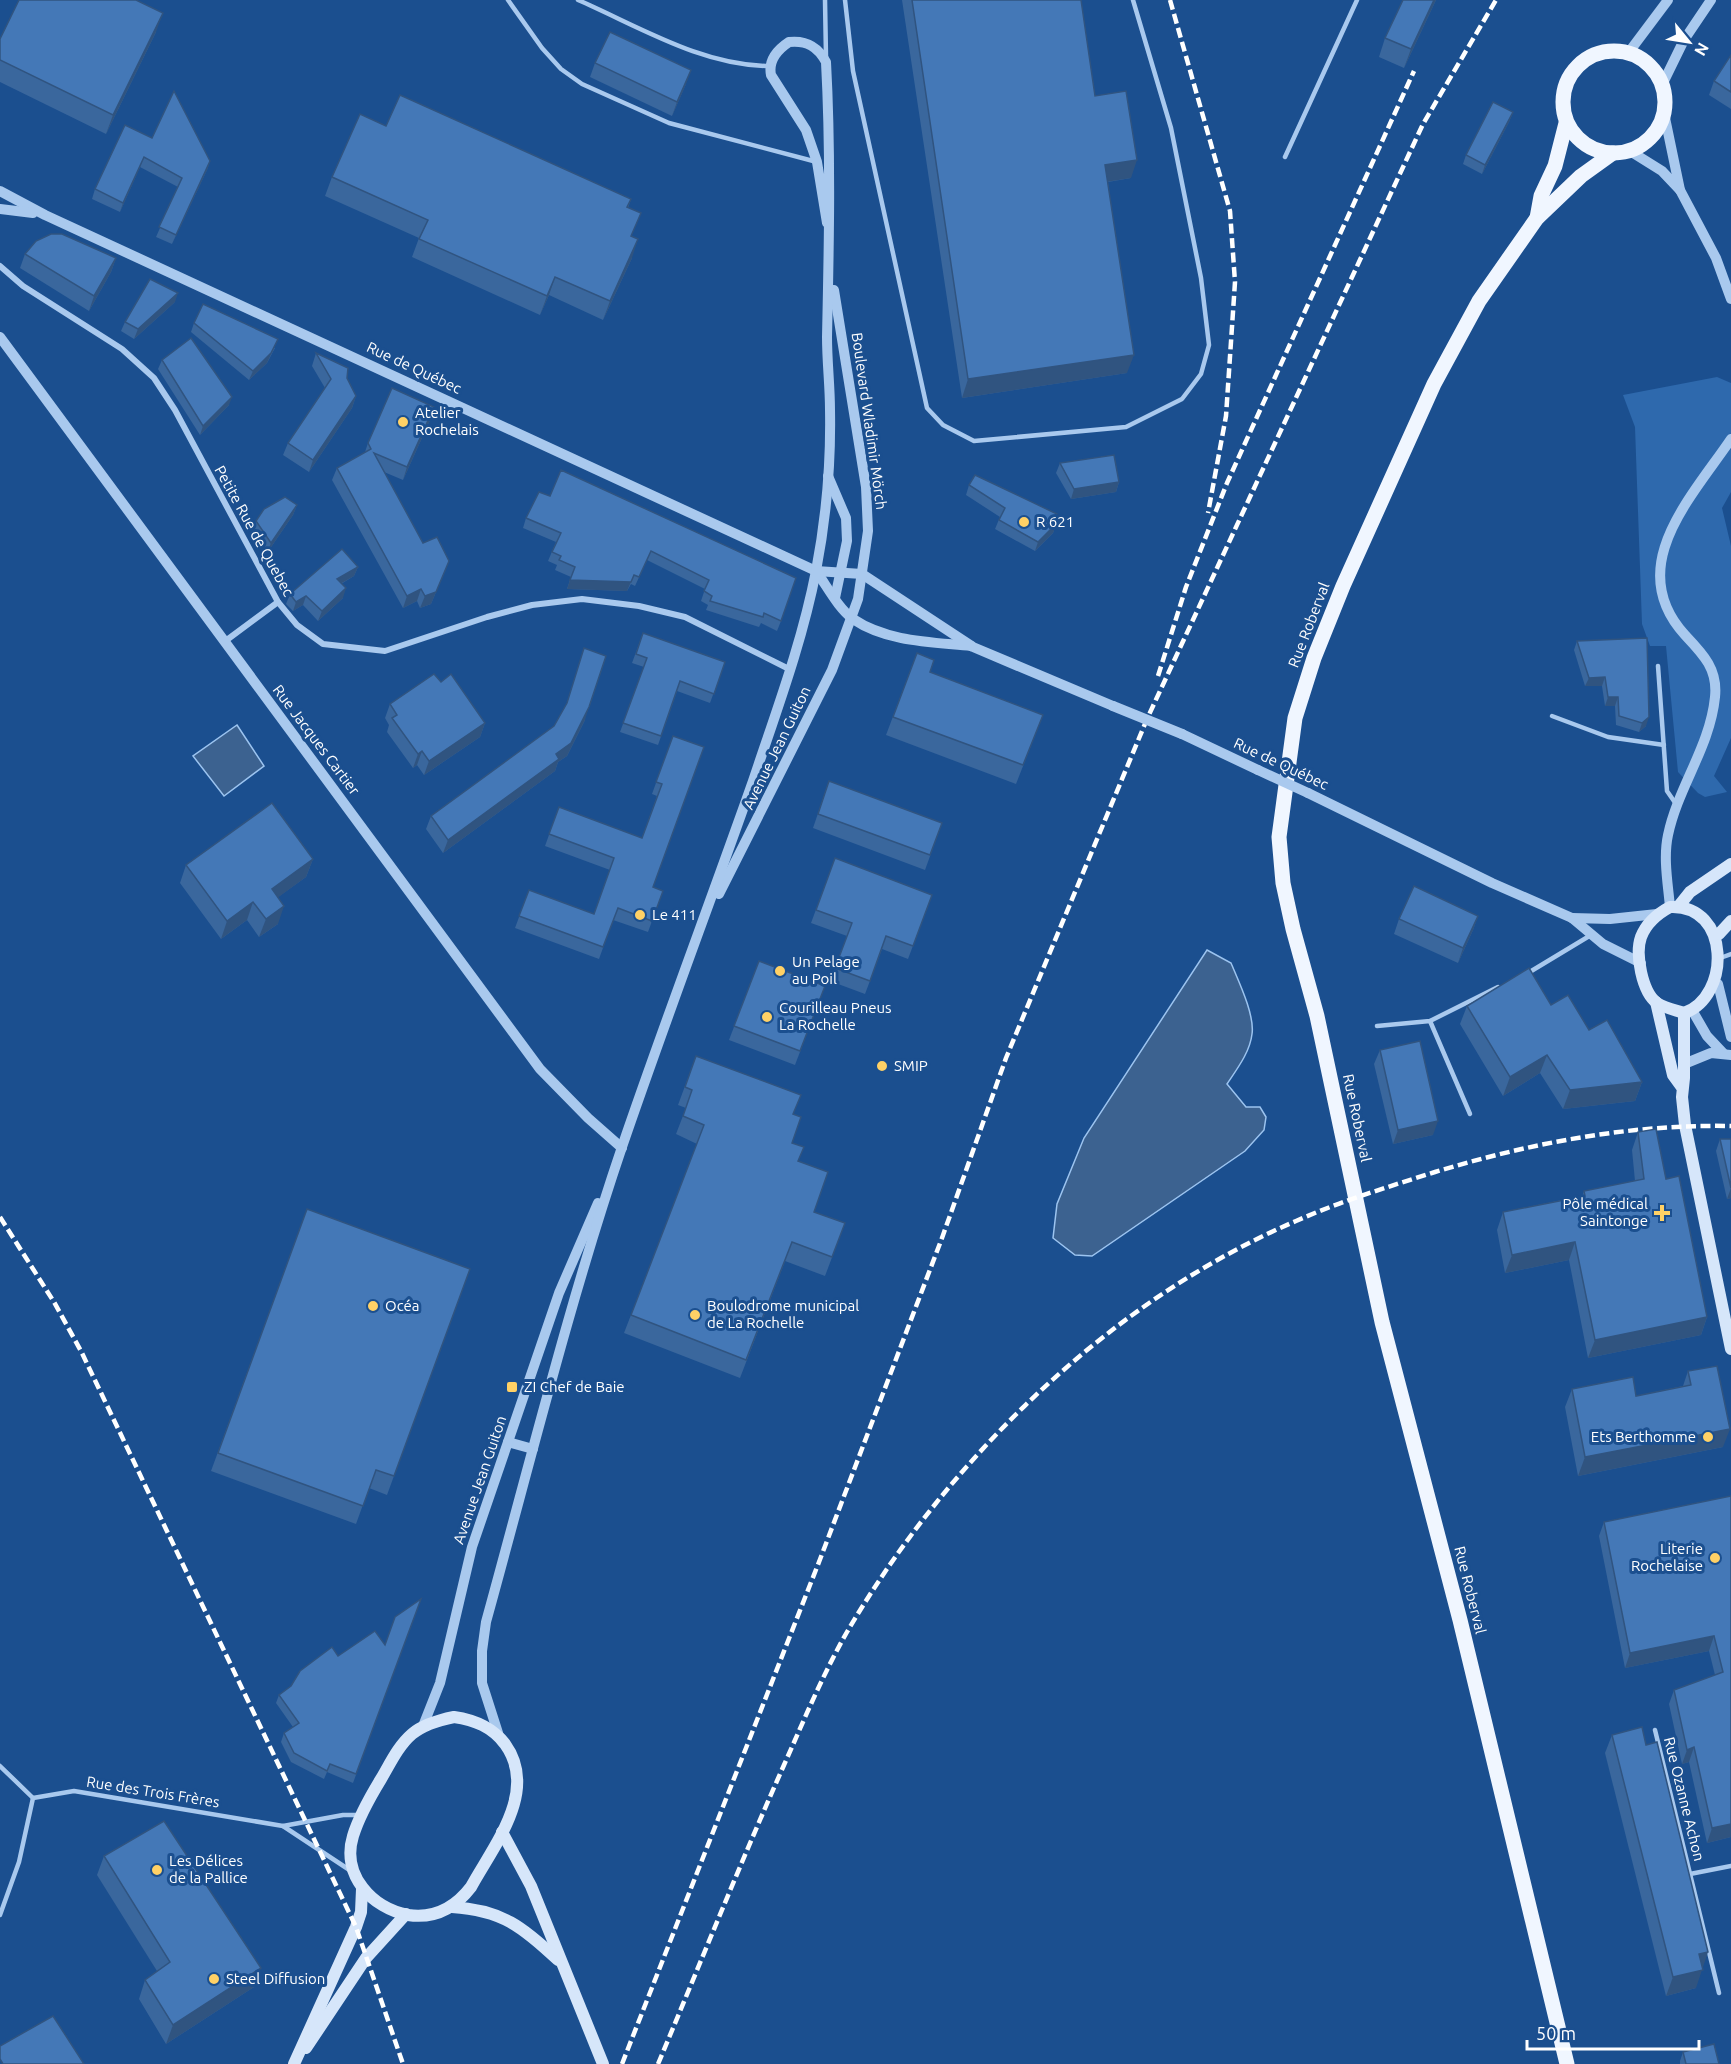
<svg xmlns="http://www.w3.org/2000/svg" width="1731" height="2064" font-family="Ubuntu,sans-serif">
	<rect width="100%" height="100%" fill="#1b4f8f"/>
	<path fill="#2e69ad" d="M1717,377L1731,383V492L1722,508L1731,546V738L1714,776L1727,792L1705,797L1698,793L1678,772L1666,646H1650L1642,624L1635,427L1623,395Z"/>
	<g fill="#3c6290" stroke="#9cc4f0" stroke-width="1.5">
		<path d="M237,725L264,766L224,796L193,756Z"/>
		<path d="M1207,950L1231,963C1238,980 1255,1015 1252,1034C1250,1052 1237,1069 1227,1084L1246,1107H1260L1266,1117L1264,1130L1245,1151L1092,1256L1075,1255L1053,1238L1057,1204L1084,1138Z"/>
	</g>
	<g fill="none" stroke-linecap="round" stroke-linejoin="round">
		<g stroke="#a9c9ee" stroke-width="4.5">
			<path d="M508,0L542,48L561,69L582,84L669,123L817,162"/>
			<path d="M578,0C638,26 702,66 770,66"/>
			<path d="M825,0L826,57"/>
			<path d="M845,0L853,71L927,408L943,425L974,441L1126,427L1182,399L1201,374L1209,345L1201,278L1171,128L1133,0"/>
			<path d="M1285,157L1357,0"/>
			<path d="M1658,666L1667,791L1676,804"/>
			<path d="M1552,716L1608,737L1664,745"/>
			<path d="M1723,957L1731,954"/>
			<path d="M1528,973L1591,935"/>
			<path d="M1430,1021L1470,1114"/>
			<path d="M1377,1026L1430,1021L1498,987"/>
			<path d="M1655,1730L1719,1993"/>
			<path d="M0,1766L33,1798"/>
			<path d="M283,1826L351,1871"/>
			<path d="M1690,1874L1731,1866"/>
			<path d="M0,1915L19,1862L33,1798L74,1791L283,1826L343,1815H360"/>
		</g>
		<g stroke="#a9c9ee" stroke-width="6">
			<path d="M0,266L23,286L122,349L154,378L175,410L278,602L297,625L323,644L385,651L487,617L532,605L582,599L639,606L685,617L791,670"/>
			<path d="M224,642L278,602"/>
		</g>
		<g stroke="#a9c9ee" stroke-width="10">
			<path d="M1629,52L1668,0"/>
			<path d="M1662,85L1684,40L1711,0"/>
			<path d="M1664,113L1680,190L1716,258L1731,299"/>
			<path d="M1630,151L1662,171L1680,190"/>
			<path d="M0,191L45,215L816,571L862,574L973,647L1113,706"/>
			<path d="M0,209L33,213"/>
			<path d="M0,337L540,1069L588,1118L622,1148"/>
			<path d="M828,476L846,518L847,541L835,598"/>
			<path d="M816,571C827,586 838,608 853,619C887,642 932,642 971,646"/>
			<path d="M1182,734L1258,770"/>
			<path d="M1308,793L1492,883L1572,918L1603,944L1641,963"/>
			<path d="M719,894L832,670L858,599L868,531L866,487L834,290"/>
			<path d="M1670,907C1668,884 1663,858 1668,835C1678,787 1710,747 1715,697C1718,669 1703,654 1685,635C1623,567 1691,498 1731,439"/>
			<path d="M1572,918L1610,919L1657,914"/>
			<path d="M1718,984L1731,1037"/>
			<path d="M1692,1010L1707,1036L1723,1053"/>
			<path d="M1684,1064L1711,1053L1731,1055"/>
			<path d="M508,1442L533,1449"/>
			<path d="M423,1726L440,1683L472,1547L559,1293L598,1203"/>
			<path d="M499,1736L482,1683V1651L486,1622C530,1463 569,1303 622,1147C664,1024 710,903 753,781C776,712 802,643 816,571C826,519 831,463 830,410C830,386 827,362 827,337C829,246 831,154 826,62C818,47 807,40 789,42C777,50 768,60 771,75L806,130L817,162L827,223"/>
		</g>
		<g stroke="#d6e6fa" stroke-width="12">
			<path d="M1670,907C1731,904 1731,997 1684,1013C1675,1010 1665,1008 1657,1003C1642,992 1635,954 1641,937C1646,924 1657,914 1670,907Z"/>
			<path d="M1678,907L1690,892L1731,864"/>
			<path d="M1719,934L1731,921"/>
			<path d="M1656,1002L1673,1075L1681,1086"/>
			<path d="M1684,1013V1078L1682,1097L1685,1125L1731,1349"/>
			<path d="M454,1717C475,1720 492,1727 505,1744C539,1791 494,1845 471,1887C455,1908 435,1919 408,1915C372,1908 341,1875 353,1836C359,1816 370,1797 381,1779C390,1764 398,1746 412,1734C424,1724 439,1720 454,1717Z"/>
			<path d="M502,1832L531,1886L603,2064"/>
			<path d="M452,1907C502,1910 523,1927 558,1960"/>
			<path d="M306,2048L366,1958L406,1914"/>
			<path d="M294,2064L356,1927L361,1912L362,1889"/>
		</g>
		<g stroke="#f0f6ff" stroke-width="15">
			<circle cx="1614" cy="102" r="51"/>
			<path d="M1537,218L1541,196L1555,166L1566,123"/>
			<path d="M1567,2064L1460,1620L1382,1322L1317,1016L1293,929L1283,883L1279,837L1295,718L1314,658L1343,586L1434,384L1479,301L1537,218L1581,176L1613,153"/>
		</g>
		<g stroke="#fff" stroke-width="4.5" stroke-dasharray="10 4.5" stroke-linecap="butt">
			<path d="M1170,0L1230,211L1235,282L1226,416L1208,513"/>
			<path d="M1158,676L1186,587L1227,483L1414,71"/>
			<path d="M0,1217L54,1302L81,1351L356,1927L403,2064"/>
			<path d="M622,2064L819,1562L942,1238L1006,1058L1147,719L1423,124L1496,0"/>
			<path d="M658,2064C700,1964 740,1864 784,1765C804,1720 823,1674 847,1632C948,1459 1111,1300 1296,1221C1341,1201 1388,1187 1435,1172C1531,1143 1630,1124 1731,1126"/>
		</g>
		<g stroke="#a9c9ee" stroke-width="10">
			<path d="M1113,706L1182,734"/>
			<path d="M1258,770L1308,793"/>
		</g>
	</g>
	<g fill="#3a679d">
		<path d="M902,0H1081L1095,96L1131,178L1108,182L1127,373L962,398Z"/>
		<path d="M1403,0H1436L1404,68L1379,57L1385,38Z"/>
		<path d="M156,32L106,134L0,82V39Z"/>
		<path d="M1731,55V109L1709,95L1714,81Z"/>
		<path d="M595,63L686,84L672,116L590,77Z"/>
		<path d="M1513,112L1509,122L1482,174L1463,164L1466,155Z"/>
		<path d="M386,126L631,199L628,208L632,236V258L603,320L549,295L540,315L412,257L419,238L325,196L332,177Z"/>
		<path d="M152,138L210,161L207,170L172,244L156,237L178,187L140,167L120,212L92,199L95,189Z"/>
		<path d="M25,254L116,258L111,272L89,311L20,268Z"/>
		<path d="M175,302L134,339L121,331L125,322Z"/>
		<path d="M194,323L275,348L267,363L249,380L191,332Z"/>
		<path d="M316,353L347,378L356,396L352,408L309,472L283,455L288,443L325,388L312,366Z"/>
		<path d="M162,360L229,405L200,435L158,369Z"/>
		<path d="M430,420L403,480L384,472L423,543L449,561L431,604L420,608L417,601L403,608L332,480L337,468L365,452L368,443Z"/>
		<path d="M1060,463L1119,482L1116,492L1071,499L1056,473Z"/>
		<path d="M561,470L781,621L777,631L761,623L759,627L706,610L708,605L701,601L705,589L647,560L635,586L631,584L627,591L567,589L571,577L555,570L557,565L548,561L556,542L523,528L526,518L550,496Z"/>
		<path d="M969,485L1057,523L1053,533L1035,551L995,529L1000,517L966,495Z"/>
		<path d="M297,505L293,515L267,553L253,530L256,521Z"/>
		<path d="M358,567L354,576L341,584L343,598L318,621L303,605L293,611L286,604L290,594Z"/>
		<path d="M643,633L725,662L710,703L677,691L658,745L620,732L644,667L632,663Z"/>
		<path d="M1577,641L1646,726L1639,732L1616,725L1615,706H1605L1602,686H1585L1574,650Z"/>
		<path d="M584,648L585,720L567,756L558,762L555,771L443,853L426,829L431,816L554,726L566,706Z"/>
		<path d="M917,653L930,672L1043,715L1016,784L886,735Z"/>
		<path d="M390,704L485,723L480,737L424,775L417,765L413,768L387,732L389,725L385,718Z"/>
		<path d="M673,736L653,887L663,891L648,932L613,920L599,959L515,928L529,890L594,914L610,870L545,846L559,807L642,838L657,796L652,794Z"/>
		<path d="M829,781L942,823L925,870L813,828Z"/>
		<path d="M835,858L932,895L908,959L882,949L865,994L830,981L847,936L811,923Z"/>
		<path d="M313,859L306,877L278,897V924L259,937L247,920L221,939L180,883L186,865Z"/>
		<path d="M1478,916L1473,930L1458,963L1394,934L1399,919Z"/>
		<path d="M759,961L825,986L795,1065L729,1040Z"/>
		<path d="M1551,1005L1589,1030L1642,1082L1635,1101L1563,1109L1540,1073L1503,1096L1460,1024L1467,1006Z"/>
		<path d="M1380,1050L1433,1135L1393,1144L1374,1064Z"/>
		<path d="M696,1056L794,1114L792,1143L799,1161L814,1212L845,1223L825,1276L785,1261L740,1378L624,1333L697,1144L676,1134L686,1108L678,1105Z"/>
		<path d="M1638,1132L1666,1179L1707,1317L1701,1335L1588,1358L1569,1260L1505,1273L1497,1230L1503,1212L1582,1196L1584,1191L1635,1181L1632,1150Z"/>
		<path d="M1720,1139H1731V1198L1727,1199L1716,1151Z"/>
		<path d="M307,1209L470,1269L387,1495L369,1488L356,1524L211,1471Z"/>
		<path d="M1688,1371L1723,1447L1578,1476L1565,1407L1572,1389L1636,1396L1683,1386Z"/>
		<path d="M1731,1496V1837L1707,1843L1689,1762L1682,1764L1669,1704L1674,1690L1715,1675L1709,1651L1625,1668L1599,1536L1604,1522Z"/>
		<path d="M421,1599L353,1783L327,1772L324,1779L291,1762L281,1742L284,1733L293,1727L276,1703L279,1695L338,1656L385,1645Z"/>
		<path d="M1612,1735L1696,1988L1666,1996L1605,1753Z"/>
		<path d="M104,1856L254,1987L166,2044L139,1999L145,1980L157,1971L97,1875Z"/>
		<path d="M1683,2052L1719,2064H1680V2061Z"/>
	</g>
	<g fill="#305480">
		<path d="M1434,0H1436L1404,68L1411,49Z"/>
		<path d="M163,13L156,32L106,134L113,115Z"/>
		<path d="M691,70L686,84L672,116L677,102Z"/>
		<path d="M1513,112L1509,122L1482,174L1485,165Z"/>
		<path d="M144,157L140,167L120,212L123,203Z"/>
		<path d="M1137,160L1131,178L1099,183L1105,165Z"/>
		<path d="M210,161L207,170L172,244L176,235Z"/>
		<path d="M638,239L632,258L603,320L610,301Z"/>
		<path d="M116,258L111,272L89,311L94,296Z"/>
		<path d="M555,277L549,295L540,315L547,296Z"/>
		<path d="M178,293L175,302L134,339L138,329Z"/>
		<path d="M278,339L267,363L249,380L253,371Z"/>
		<path d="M1134,355L1127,373L962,398L968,379Z"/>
		<path d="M356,396L352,408L309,472L313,460Z"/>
		<path d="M232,397L229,405L200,435L203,426Z"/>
		<path d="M434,407L430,420L403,480L407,467Z"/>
		<path d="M1119,482L1116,492L1071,499L1074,489Z"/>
		<path d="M297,505L293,515L267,553L271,543Z"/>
		<path d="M1057,523L1053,533L1035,551L1038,542Z"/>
		<path d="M449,561L431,604L420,608L425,596Z"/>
		<path d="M358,567L354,576L333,588L337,579Z"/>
		<path d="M634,575L627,591L567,589L570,580Z"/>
		<path d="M346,588L343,598L318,621L322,611Z"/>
		<path d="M421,589L417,601L403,608L407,596Z"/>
		<path d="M306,596L303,605L293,611L296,602Z"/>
		<path d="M1605,677L1602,686H1585L1589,678Z"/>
		<path d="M1608,697H1618L1615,706H1605Z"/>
		<path d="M589,707L585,720L567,756L558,762L555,771L443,853L448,840L556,754Z"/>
		<path d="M1649,717L1646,726L1639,732L1642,723Z"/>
		<path d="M485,723L480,737L424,775L429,761Z"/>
		<path d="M422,751L417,765L413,768L418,754Z"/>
		<path d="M313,859L306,877L265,907L272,889Z"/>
		<path d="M253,902L247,920L221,939L227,921Z"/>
		<path d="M284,906L278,924L259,937L266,919Z"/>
		<path d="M1478,916L1473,930L1458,963L1463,948Z"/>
		<path d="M1547,1055L1540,1073L1503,1096L1510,1077Z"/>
		<path d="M1642,1082L1635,1101L1563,1109L1570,1090Z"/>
		<path d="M1438,1121L1433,1135L1393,1144L1398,1130Z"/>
		<path d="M1731,1188V1198L1727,1199Z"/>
		<path d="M1575,1242L1569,1260L1505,1273L1512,1255Z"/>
		<path d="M1707,1317L1701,1335L1588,1358L1595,1340Z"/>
		<path d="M1730,1429L1723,1447L1578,1476L1585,1457Z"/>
		<path d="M1714,1636L1709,1651L1625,1668L1630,1653Z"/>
		<path d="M1694,1747L1689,1762L1682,1764L1687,1750Z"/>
		<path d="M1731,1824V1837L1707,1843L1712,1828Z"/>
		<path d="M1708,1952L1696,1988L1666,1996L1673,1977L1699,1954Z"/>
		<path d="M261,1968L254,1987L166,2044L173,2025Z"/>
	</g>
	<g fill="#4478b7" stroke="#305480" stroke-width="1.5">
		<path d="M19,0H136L163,13L113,115L0,60V39Z"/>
		<path d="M912,0H1081L1095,96L1126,91L1137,160L1105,165L1134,355L968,379Z"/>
		<path d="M1403,0H1434L1411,49L1385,38Z"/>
		<path d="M610,32L691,70L677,102L595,63Z"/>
		<path d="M1731,55V92L1714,81Z"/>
		<path d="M174,91L210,161L176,235L159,227L182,178L144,157L123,203L95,189L125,125L152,138Z"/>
		<path d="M400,95L631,199L627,207L641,213L631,236L638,239L610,301L555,277L547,296L419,239L428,220L332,177L360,114L386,126Z"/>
		<path d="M1493,102L1513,112L1485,165L1466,155Z"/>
		<path d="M51,234H62L116,258L94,296L25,254L36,241Z"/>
		<path d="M150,279L178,293L138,329L125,322Z"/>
		<path d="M203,304L278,339L271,353L253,371L194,323Z"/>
		<path d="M191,338L232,397L203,426L162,360Z"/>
		<path d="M316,353L348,368L347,378L356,396L313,460L288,443L331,379Z"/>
		<path d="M392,388L434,407L407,467L374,453L423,543L437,537L449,561L436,592L425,596L421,589L407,596L337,468L371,449L368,443Z"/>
		<path d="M1114,455L1119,482L1074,489L1060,463Z"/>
		<path d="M561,470L796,578L781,621L764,613L763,617L710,601L712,596L704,591L709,580L651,551L639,577L634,575L631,582L570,580L575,567L559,560L561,556L552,552L561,533L526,518L539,492L550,496Z"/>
		<path d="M975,475L1057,514V523L1038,542L999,520L1005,508L969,485Z"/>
		<path d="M285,497L297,505L271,543L256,521L264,509Z"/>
		<path d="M342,549L358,567L337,579L346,588L322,611L306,596L296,602L290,594Z"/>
		<path d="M643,633L725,662L714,694L680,681L661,736L623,723L647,658L636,654Z"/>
		<path d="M1647,638L1649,717L1642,723L1619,716L1618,697H1608L1605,677L1589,678L1577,641Z"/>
		<path d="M584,648L606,656L589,707L571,743L556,754L559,759L448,840L431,816L554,726L567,703Z"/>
		<path d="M917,653L934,660L930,672L1043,715L1023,765L893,717Z"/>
		<path d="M434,674L441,682L451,674L485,723L429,761L422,751L418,754L392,718L397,715L390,704Z"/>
		<path d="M673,736L704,747L653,887L663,891L652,921L618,908L603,947L519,916L529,890L594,914L614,858L549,834L559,807L642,838L662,784L656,782Z"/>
		<path d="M829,781L942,823L930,855L818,814Z"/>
		<path d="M272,803L313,859L272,889L284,906L266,919L253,902L227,921L186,865Z"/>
		<path d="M835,858L932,895L913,946L886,936L870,981L835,968L852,923L816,910Z"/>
		<path d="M1414,886L1478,916L1463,948L1399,919Z"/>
		<path d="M759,961L825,986L800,1051L734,1026Z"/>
		<path d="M1529,968L1551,1005L1568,995L1589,1030L1607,1020L1642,1082L1570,1090L1547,1055L1510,1077L1467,1006Z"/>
		<path d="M1420,1041L1438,1121L1398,1130L1380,1050Z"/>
		<path d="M696,1056L801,1095L793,1114L801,1117L792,1143L804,1147L798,1161L828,1172L814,1212L845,1223L832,1257L792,1242L746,1360L631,1315L704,1125L683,1116L692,1090L685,1087Z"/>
		<path d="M1656,1129L1666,1179L1679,1176L1707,1317L1595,1340L1575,1242L1512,1255L1503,1212L1585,1196L1584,1191L1644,1179L1638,1132Z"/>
		<path d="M1720,1139H1731V1188Z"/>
		<path d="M307,1209L470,1269L394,1476L376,1470L363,1506L218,1453Z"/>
		<path d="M1717,1366L1730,1429L1585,1457L1572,1389L1633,1377L1636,1396L1691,1385L1688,1371Z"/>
		<path d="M1731,1496V1824L1712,1828L1694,1747L1687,1750L1674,1690L1723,1672L1714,1636L1630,1653L1604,1522Z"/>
		<path d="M421,1599L356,1774L330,1764L327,1771L294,1753L284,1733L299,1723L279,1695L291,1686L300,1671L332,1647L338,1656L375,1631L385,1645L395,1617Z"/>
		<path d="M1642,1727L1646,1745L1657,1742L1708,1952L1699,1954L1703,1970L1673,1977L1612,1735Z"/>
		<path d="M164,1821L261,1968L173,2025L145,1980L170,1962L104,1856Z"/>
		<path d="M53,2016L84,2064H3L0,2059V2046Z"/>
		<path d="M1714,2044L1719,2064H1686L1683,2052Z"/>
	</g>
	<g fill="#ffd166" stroke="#1b4f8f" stroke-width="2">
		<circle cx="403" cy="422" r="6"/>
		<circle cx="1024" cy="522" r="6"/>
		<circle cx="640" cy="915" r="6"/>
		<circle cx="780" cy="971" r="6"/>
		<circle cx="767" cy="1017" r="6"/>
		<circle cx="882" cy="1066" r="6"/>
		<path d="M1659 1204h6v6h6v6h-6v6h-6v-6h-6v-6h6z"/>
		<circle cx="373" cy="1306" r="6"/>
		<circle cx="695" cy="1315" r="6"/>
		<rect x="506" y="1381" width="12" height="12" rx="3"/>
		<circle cx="1708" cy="1437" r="6"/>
		<circle cx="1715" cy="1558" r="6"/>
		<circle cx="157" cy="1870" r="6"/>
		<circle cx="214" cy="1979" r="6"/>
	</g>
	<g text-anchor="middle" stroke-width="6" stroke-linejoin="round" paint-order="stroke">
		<g font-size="15" fill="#fff" stroke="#1b4f8f">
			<text transform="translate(414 368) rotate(25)" y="5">Rue de Québec</text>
			<text transform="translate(869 421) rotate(82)" y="5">Boulevard Wladimir Mörch</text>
			<text transform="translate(254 531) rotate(61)" y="5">Petite Rue de Quebec</text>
			<text transform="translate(1309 625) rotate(-69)" y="5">Rue Roberval</text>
			<text transform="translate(316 740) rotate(53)" y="5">Rue Jacques Cartier</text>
			<text transform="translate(777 748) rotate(-64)" y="5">Avenue Jean Guiton</text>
			<text transform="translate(1281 764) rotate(25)" y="5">Rue de Québec</text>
			<text transform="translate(1357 1118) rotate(78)" y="5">Rue Roberval</text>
			<text transform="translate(480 1480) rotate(-71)" y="5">Avenue Jean Guiton</text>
			<text transform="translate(1470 1590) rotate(76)" y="5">Rue Roberval</text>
			<text transform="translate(153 1792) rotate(9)" y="5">Rue des Trois Frères</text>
			<text transform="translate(1684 1799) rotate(76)" y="5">Rue Ozanne Achon</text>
		</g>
		<g font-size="15" fill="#fff" stroke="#1b4f8f" text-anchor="start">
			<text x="415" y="418">Atelier<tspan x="415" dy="17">Rochelais</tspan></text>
			<text x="1036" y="527">R 621</text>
			<text x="652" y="920">Le 411</text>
			<text x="792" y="967">Un Pelage<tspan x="792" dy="17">au Poil</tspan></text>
			<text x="779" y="1013">Courilleau Pneus<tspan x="779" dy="17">La Rochelle</tspan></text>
			<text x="894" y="1071">SMIP</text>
			<text x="1648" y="1209" text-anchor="end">Pôle médical<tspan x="1648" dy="17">Saintonge</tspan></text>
			<text x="385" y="1311">Océa</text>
			<text x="707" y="1311">Boulodrome municipal<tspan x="707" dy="17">de La Rochelle</tspan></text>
			<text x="524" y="1392">ZI Chef de Baie</text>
			<text x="1696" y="1442" text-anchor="end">Ets Berthomme</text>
			<text x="1703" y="1554" text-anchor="end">Literie<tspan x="1703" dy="17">Rochelaise</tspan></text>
			<text x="169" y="1866">Les Délices<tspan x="169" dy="17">de la Pallice</tspan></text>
			<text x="226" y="1984">Steel Diffusion</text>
		</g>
	</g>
	<g transform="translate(1689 42) rotate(120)" stroke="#1b4f8f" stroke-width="4.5" paint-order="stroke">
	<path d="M0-4.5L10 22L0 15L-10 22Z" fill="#ffffff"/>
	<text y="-9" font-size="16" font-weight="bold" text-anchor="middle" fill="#ffffff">N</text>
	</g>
	<path d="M1527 2040v9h172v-9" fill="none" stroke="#ffffff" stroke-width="3"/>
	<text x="1536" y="2040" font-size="18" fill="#ffffff" stroke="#1b4f8f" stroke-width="4.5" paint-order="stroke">50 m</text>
</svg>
